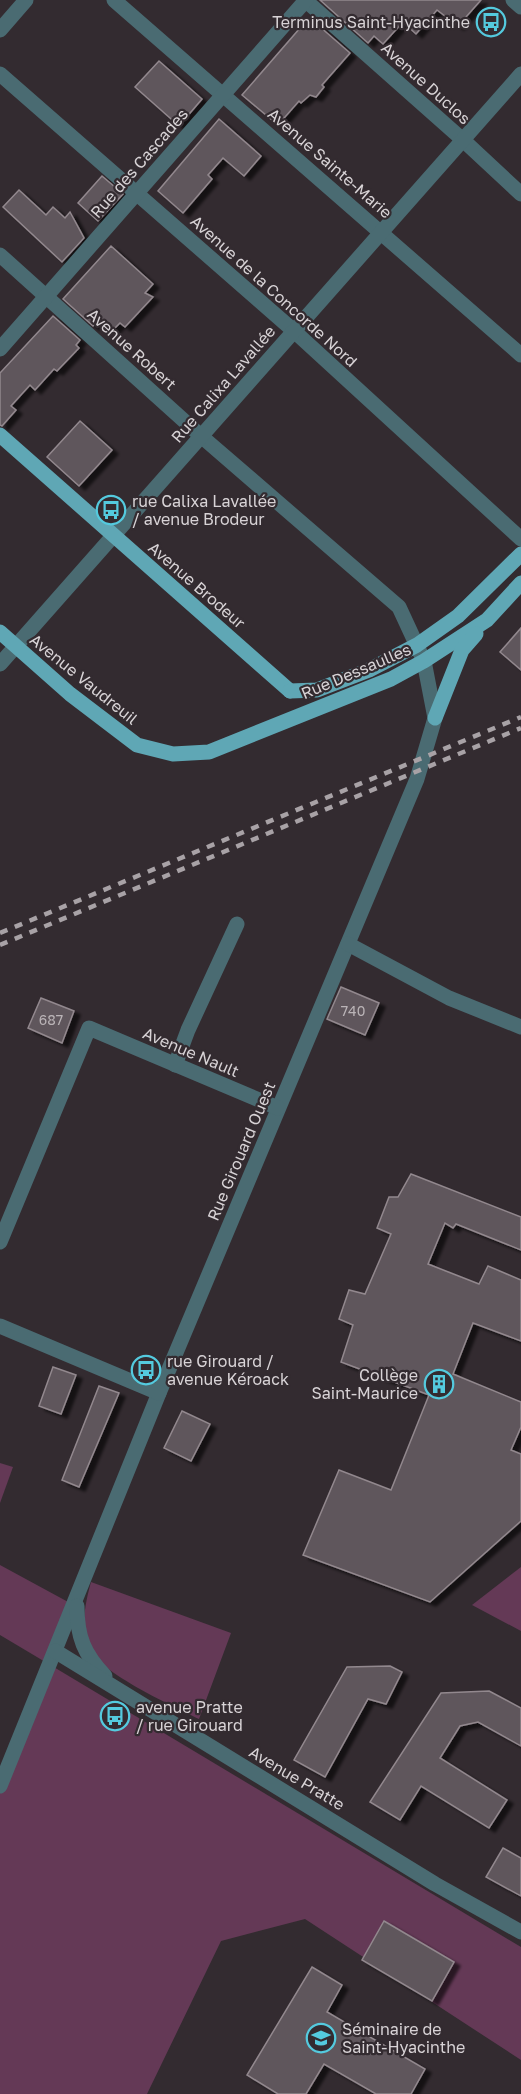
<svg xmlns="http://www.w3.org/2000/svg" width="521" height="2094" font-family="'Golos Text',sans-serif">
	<defs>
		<filter id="shadow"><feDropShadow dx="6" dy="4" stdDeviation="1.5" flood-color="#0009"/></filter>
	</defs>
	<rect width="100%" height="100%" fill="#332b30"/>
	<g fill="#643956">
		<path d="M0,1463L13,1467L0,1503Z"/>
		<path d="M0,1565L70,1603L47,1663L521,1947V2060L305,1919L221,1941L147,2094H0V1781L47,1663L0,1635Z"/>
		<path d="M521,1567V1631L472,1605Z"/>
		<path d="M91,1582L231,1633L199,1719C172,1705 93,1671 86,1642C81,1623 86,1600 91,1582Z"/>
	</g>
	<g fill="#5f565b" stroke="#92888e" stroke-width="1.5" filter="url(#shadow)">
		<path d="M320,0H481L458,26L437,10L416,34L403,22L383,44L374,36L368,43Z"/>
		<path d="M311,19L350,53L322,85L324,87L316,97L310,95L301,103L299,101L278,125L242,95L307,20Z"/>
		<path d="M159,61L202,99L179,126L135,87Z"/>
		<path d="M219,119L261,156L244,176L223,158L208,175L212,179L183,213L158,191Z"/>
		<path d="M102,176L123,194L98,221L78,203Z"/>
		<path d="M19,190L46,215L53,207L65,218L70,212L84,238L62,262L3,207Z"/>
		<path d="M111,246L153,284L145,293L153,297L125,327L120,323L113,330L100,318L93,326L63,299Z"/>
		<path d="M53,316L80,340L76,345L79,348L57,371L54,369L35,390L30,385L11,406L16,410L2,426L0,425V373Z"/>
		<path d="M80,421L112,450L79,486L47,457Z"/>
		<path d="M521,628V670L500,652Z"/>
		<path d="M341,987L379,1003L365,1035L327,1019Z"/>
		<path d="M41,998L74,1011L62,1043L28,1028Z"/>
		<path d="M411,1174L521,1217V1250L456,1224L453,1228L445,1223L428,1264L479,1284L488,1266L521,1280V1341L473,1323L453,1374L521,1402V1427L511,1450L521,1454V1521L430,1602L303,1555L339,1470L391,1490L429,1395L341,1362L353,1325L339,1319L349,1290L365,1294L391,1234L377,1228L389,1197H398Z"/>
		<path d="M53,1367L76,1375L61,1414L39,1406Z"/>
		<path d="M99,1386L119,1393L79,1487L62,1480Z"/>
		<path d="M182,1411L210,1424L191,1461L164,1448Z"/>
		<path d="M390,1666L402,1672L386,1704L368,1699L325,1777L294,1760L347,1667Z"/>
		<path d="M489,1691L521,1708V1746L478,1722L460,1726L440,1758L507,1800L489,1828L421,1786L400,1820L370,1802L441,1693Z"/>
		<path d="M503,1848L521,1858V1896L486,1877Z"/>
		<path d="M384,1921L454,1962L432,2001L362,1960Z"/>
		<path d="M312,1967L342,1985L327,2012L425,2069L411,2094H376L324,2064L306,2094H278L247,2075Z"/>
	</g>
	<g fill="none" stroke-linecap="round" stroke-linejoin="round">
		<g stroke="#4a6b72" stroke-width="15">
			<path d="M114,0L521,355"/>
			<path d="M305,0L463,140L521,194"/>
			<path d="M513,0L521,7"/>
			<path d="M0,30L26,0"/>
			<path d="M0,74L294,331L521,539"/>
			<path d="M0,255L201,436L399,607L424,661L435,718L417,779L159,1393L0,1786"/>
			<path d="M0,349L306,0"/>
			<path d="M0,664L521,74"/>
			<path d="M348,944L449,998L521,1027"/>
			<path d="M175,1065L188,1030L237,924"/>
			<path d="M0,1242L89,1028L278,1108"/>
			<path d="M0,1326L159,1393"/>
			<path d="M77,1606C77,1637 84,1654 105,1676"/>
			<path d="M55,1651L435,1884L521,1932"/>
		</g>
		<g stroke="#5fa7b5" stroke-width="15">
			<path d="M0,435L290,691"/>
			<path d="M0,632L70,694L137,745L173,754L209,752L391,679L424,661L487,620L521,583"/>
			<path d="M290,691L317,690L369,670L417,645L458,616L521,554"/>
			<path d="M435,718L462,650L476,634"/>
		</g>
		<g stroke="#a8a2a6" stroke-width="4.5" stroke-dasharray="8 8" stroke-linecap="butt">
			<path d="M0,933L521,717"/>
			<path d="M0,945L521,728"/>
		</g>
	</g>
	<defs>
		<g id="bus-ring" transform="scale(1.5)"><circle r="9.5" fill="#332b30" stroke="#54cade" stroke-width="1.5"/><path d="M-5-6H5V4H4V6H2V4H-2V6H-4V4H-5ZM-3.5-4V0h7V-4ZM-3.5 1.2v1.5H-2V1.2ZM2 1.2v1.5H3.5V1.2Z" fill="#54cade"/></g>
		<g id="building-ring" transform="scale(1.5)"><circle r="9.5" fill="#332b30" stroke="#54cade" stroke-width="1.5"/><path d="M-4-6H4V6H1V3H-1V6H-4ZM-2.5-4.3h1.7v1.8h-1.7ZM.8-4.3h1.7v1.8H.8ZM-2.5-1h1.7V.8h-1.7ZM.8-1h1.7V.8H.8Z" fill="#54cade"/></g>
		<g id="school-ring" transform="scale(1.5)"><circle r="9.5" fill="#332b30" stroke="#54cade" stroke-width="1.5"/><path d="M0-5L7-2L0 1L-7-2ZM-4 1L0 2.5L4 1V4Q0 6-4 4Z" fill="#54cade"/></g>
	</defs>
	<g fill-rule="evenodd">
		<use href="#bus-ring" x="491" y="22"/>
		<use href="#bus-ring" x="111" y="510"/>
		<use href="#bus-ring" x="146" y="1370"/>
		<use href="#building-ring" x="439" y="1384"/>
		<use href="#bus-ring" x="115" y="1716"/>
		<use href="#school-ring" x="321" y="2038"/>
	</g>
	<g text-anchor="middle" stroke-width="4.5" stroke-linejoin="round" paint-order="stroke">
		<g font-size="14" fill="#bab4b7">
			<text x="353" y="1016">740</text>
			<text x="51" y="1025">687</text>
		</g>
		<g font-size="16" fill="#d8d3d6" stroke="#332b30" text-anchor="start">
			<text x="470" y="28" text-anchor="end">Terminus Saint-Hyacinthe</text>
			<text x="132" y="507">rue Calixa Lavallée<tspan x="132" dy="18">/ avenue Brodeur</tspan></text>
			<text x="167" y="1367">rue Girouard /<tspan x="167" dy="18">avenue Kéroack</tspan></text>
			<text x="418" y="1381" text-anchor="end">Collège<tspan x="418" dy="18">Saint-Maurice</tspan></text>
			<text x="136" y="1713">avenue Pratte<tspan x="136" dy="18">/ rue Girouard</tspan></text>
			<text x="342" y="2035">Séminaire de<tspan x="342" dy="18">Saint-Hyacinthe</tspan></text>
		</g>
		<g font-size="16" fill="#d8d3d6" stroke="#332b30">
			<text transform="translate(426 83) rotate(42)" y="6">Avenue Duclos</text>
			<text transform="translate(139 163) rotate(-49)" y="6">Rue des Cascades</text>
			<text transform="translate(330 163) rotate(41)" y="6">Avenue Sainte-Marie</text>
			<text transform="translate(274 291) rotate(42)" y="6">Avenue de la Concorde Nord</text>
			<text transform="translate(132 349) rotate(42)" y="6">Avenue Robert</text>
			<text transform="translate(223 384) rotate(-49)" y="6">Rue Calixa Lavallée</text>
			<text transform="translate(197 585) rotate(41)" y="6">Avenue Brodeur</text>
			<text transform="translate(356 671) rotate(-23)" y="6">Rue Dessaulles</text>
			<text transform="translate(84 679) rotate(39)" y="6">Avenue Vaudreuil</text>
			<text transform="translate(191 1052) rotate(23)" y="6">Avenue Nault</text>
			<text transform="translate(241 1151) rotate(-67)" y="6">Rue Girouard Ouest</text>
			<text transform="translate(297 1778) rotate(31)" y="6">Avenue Pratte</text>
		</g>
	</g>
</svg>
